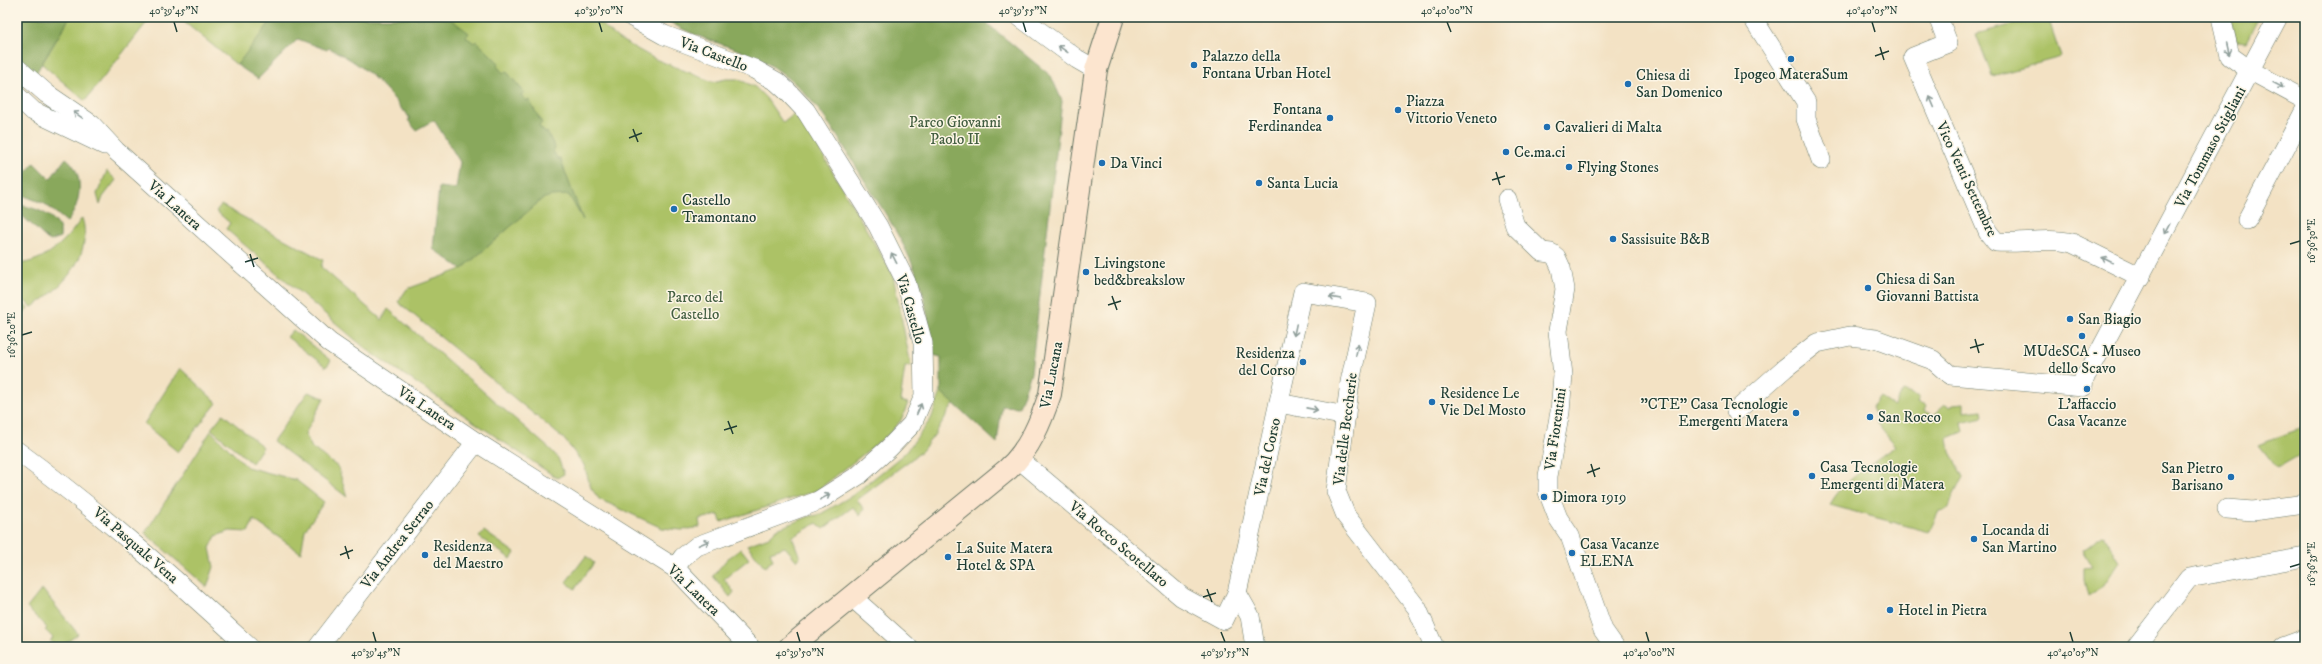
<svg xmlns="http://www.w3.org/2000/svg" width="2322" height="664" font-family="'IM FELL DW Pica',serif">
	<rect width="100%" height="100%" fill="#fcf5e5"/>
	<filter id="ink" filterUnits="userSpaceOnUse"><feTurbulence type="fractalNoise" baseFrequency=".025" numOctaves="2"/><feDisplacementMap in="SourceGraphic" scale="8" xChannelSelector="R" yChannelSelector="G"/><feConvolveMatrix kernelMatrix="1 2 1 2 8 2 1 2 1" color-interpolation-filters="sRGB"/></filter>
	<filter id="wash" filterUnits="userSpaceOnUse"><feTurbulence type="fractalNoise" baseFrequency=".012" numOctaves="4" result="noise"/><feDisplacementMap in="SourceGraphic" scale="16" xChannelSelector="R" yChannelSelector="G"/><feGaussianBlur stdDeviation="0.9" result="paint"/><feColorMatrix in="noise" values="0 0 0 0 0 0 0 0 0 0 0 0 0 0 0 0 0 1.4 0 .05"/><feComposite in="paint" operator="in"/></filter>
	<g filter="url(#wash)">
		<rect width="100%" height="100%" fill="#f3e2c4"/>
		<g fill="#acc266" stroke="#66804d">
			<path d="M70,17H151L85,101L42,64Z"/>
			<path d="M178,17H276L237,65Z"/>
			<path d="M400,17H592L619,39L655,59L713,82L726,79H738L755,87L766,98L783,123L793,115L807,128L893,275L911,366L905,367L900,401L908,403L901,420L890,433L818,490L721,522L719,515L699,519L700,527L682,530L662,528L599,499L591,488L584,465L564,439L398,302L407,289L462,269L542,199Z"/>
			<path d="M2042,17H2048L2061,57L1992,76L1976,34Z"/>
			<path d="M2231,17H2259L2246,42L2236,41Z"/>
			<path d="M107,171L116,180L103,197L100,205L97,194Z"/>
			<path d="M221,205L323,260L321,267L382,320L388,309L551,450L558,458L564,474L557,478L366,349L226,229L230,223L216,211Z"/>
			<path d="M82,218C94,255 62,289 32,307L17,295V264C46,262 66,241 82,218Z"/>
			<path d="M17,299L28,308L17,321Z"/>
			<path d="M293,330L331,361L326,367L287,337Z"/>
			<path d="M180,368L217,403L178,452L144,424Z"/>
			<path d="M1903,391L1919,397L1917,403L1926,406L1924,411L1934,415L1945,405L1950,407L1952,404L1964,403V412L1982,410L1983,417L1961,422L1963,432L1948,438L1950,452L1963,477L1946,510L1939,511L1929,532L1830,505C1840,483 1875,461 1895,446L1875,421L1877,419L1871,408L1880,397L1894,406Z"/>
			<path d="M308,392L324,398L305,434L312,448L338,467L347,497L273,441Z"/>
			<path d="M941,392L954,403L935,434L921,452L857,500L864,509L860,516L853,507L823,529L817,523L792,537L800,557L797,561L785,547L770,552L773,560L769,562V564L765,567L747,545L769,537L777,529L810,516L819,515L853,495L883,471L906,452L931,419Z"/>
			<path d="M223,414L263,447L252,463L211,429Z"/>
			<path d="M2305,426V452L2277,468L2259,445Z"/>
			<path d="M211,431L247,467L296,480L324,502L305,530L301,553L254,520L248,532L230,531L216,536L210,548L214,567L207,587L145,533Z"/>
			<path d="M484,531L515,553L511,559L479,537Z"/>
			<path d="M2104,535L2120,562L2103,587L2088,596L2084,580V568L2092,567L2082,550Z"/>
			<path d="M741,549L749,559L724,579L734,592L730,597L713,576L727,559Z"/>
			<path d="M586,556L594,563L575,589L566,582Z"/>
			<path d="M42,589L78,634L61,647H56L50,641L53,638L45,630L47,628L27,608Z"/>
		</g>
		<g fill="#89a85b" stroke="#547248">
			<path d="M17,17H70L33,78L17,63Z"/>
			<path d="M274,17L449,18L469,33L466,37L474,43L476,41L499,63L497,66L503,73L506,71L524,92L521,95L527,101L529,100L542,123L539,126L545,133L547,132L555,148L553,151L558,159L560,158L583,220L569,195L551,196L542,199L462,269L433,249L439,187L456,189L460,162L434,120L416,130L408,120L410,119L405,111H403C384,83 359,62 329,48L327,50L298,39L258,79L237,65Z"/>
			<path d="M675,17H824L826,19L828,17H979L1051,76L1062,101L1031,373L1019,407L1002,406L997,443L941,392V357L933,355C929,333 928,308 921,287C909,249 887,216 866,183C840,141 817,96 775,68C743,46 702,43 670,22Z"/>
			<path d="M66,158C86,173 81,205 67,222L45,204L17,193V183L34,163L50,179Z"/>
			<path d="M17,205C32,206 64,217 60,237L51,241L47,239L17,211Z"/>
		</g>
	</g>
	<g filter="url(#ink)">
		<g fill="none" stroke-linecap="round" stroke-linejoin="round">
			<g stroke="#697766" stroke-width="20">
				<g id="street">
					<path d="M632,17L664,35L754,69L777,82L788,92L806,111L878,226L906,282L923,343L924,396L912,424L889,448L859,475L818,501L697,546L683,557L675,568"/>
					<path d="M1020,17L1077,59L1096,70"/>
					<path d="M1752,17L1806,102V119L1821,160"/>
					<path d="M1938,17L1948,43L1913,57L1988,232L1996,242C2021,244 2047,237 2072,243L2141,277"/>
					<path d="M2221,17L2230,56L2251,71L2305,100"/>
					<path d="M17,68L47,94L91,124L116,151L329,342L476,442L675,568L750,647"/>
					<path d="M17,96L33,111L104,145"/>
					<path d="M1507,199L1515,226L1542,252L1551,253L1556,257L1561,268L1565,289L1558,331L1563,375L1560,412L1548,476V492L1558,518L1570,536L1603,630L1615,647"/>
					<path d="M2247,220L2305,110"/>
					<path d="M1279,403L1346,416"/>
					<path d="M1736,411L1785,368L1817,343L1850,336L1875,339L1933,360L1950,375L2083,387L2084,378L2092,366L2278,17"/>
					<path d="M17,451C99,511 174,578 249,647"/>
					<path d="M1019,459L1182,597L1224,620L1237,593L1303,292L1367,303L1350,382L1336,491L1346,516L1417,608L1434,647"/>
					<path d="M2227,509L2253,511L2305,504"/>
					<path d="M1237,593L1250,616L1255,647"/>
					<path d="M852,597L908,647"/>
					<path d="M318,647L476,442"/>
					<path d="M2136,647L2189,578L2305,557"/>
					<path d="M2283,647L2305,639"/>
				</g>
			</g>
			<g stroke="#697766" stroke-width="24">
				<path id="secondary" d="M790,647L1008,469C1030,449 1041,421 1050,394L1096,70L1113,17"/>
			</g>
			<use href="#street" stroke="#fff" stroke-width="19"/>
			<use href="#secondary" stroke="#fce5cf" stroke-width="22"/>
		</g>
		<defs><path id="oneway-shaft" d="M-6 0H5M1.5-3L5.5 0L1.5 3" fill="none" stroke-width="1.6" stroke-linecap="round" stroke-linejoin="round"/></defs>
		<g stroke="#8f9e9a">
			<use href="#oneway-shaft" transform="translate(1063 49) rotate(-144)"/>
			<use href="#oneway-shaft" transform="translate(2228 49) rotate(77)"/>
			<use href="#oneway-shaft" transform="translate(2278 85) rotate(28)"/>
			<use href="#oneway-shaft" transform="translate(1932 102) rotate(-113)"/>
			<use href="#oneway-shaft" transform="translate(78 115) rotate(-146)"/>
			<use href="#oneway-shaft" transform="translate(2167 229) rotate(118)"/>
			<use href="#oneway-shaft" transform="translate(894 258) rotate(-117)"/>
			<use href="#oneway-shaft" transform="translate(2107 260) rotate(-153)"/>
			<use href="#oneway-shaft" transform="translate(1335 298) rotate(-170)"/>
			<use href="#oneway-shaft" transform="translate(1295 330) rotate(102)"/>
			<use href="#oneway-shaft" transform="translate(1357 350) rotate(-78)"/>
			<use href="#oneway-shaft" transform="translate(919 409) rotate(-67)"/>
			<use href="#oneway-shaft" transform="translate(1312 409) rotate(11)"/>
			<use href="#oneway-shaft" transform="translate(825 497) rotate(-29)"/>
			<use href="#oneway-shaft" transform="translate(704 543) rotate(-23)"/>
		</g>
	</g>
	<path fill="none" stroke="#1f3d34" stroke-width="1.5" d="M174,22L177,32M599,22L602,32M1023,22L1026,32M1447,22L1451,32M1872,22L1875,32M1880,47L1884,60M1875,56L1889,51M633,129L638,142M629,138L642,133M1496,172L1500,185M1492,180L1505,176M2290,244L2300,241M250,254L254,267M245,262L258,258M1112,296L1117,310M1108,305L1121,301M22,335L32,332M1975,339L1979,353M1970,348L1984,344M728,421L733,434M724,430L737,426M1591,464L1595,477M1587,473L1600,468M345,546L349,559M340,555L353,550M2290,567L2300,564M1207,589L1212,602M1203,597L1216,593M373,632L376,642M797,632L800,642M1221,632L1225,642M1646,632L1649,642M2070,632L2073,642"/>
	<g fill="#1f6fb2" stroke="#fcf5e5" stroke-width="1.5">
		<circle cx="1791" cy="59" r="4"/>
		<circle cx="1194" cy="65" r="4"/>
		<circle cx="1628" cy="84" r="4"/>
		<circle cx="1398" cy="110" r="4"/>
		<circle cx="1330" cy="118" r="4"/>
		<circle cx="1547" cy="127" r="4"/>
		<circle cx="1506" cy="152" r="4"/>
		<circle cx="1102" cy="163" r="4"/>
		<circle cx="1569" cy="167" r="4"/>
		<circle cx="1259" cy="183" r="4"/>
		<circle cx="674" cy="209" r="4"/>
		<circle cx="1613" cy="239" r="4"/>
		<circle cx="1086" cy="272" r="4"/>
		<circle cx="1868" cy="288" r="4"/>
		<circle cx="2070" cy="319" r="4"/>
		<circle cx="2082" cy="336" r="4"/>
		<circle cx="1303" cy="362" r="4"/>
		<circle cx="2087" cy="389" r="4"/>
		<circle cx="1432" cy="402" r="4"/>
		<circle cx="1796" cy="413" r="4"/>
		<circle cx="1870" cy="417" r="4"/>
		<circle cx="1812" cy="476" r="4"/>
		<circle cx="2231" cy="477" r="4"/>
		<circle cx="1544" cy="497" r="4"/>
		<circle cx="1974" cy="539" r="4"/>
		<circle cx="1572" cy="553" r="4"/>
		<circle cx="425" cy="555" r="4"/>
		<circle cx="948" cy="557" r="4"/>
		<circle cx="1890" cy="610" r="4"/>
	</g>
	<g text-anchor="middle" stroke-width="3" stroke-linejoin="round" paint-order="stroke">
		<g font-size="15" fill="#1f3d34" stroke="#fcf5e5">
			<text transform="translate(714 54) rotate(21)" y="5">Via Castello</text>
			<text transform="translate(2210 147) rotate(-62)" y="5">Via Tommaso Stigliani</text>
			<text transform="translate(1967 179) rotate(65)" y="5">Vico Venti Settembre</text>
			<text transform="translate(175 205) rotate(42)" y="5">Via Lanera</text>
			<text transform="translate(911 309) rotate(74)" y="5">Via Castello</text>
			<text transform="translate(1051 375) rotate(-79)" y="5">Via Lucana</text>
			<text transform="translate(427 408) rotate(34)" y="5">Via Lanera</text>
			<text transform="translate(1345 429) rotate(-83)" y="5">Via delle Beccherie</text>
			<text transform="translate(1555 429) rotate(-82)" y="5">Via Fiorentini</text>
			<text transform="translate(1267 457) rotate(-78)" y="5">Via del Corso</text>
			<text transform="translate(397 544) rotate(-52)" y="5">Via Andrea Serrao</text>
			<text transform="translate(1119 544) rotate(40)" y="5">Via Rocco Scotellaro</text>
			<text transform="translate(136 545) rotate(41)" y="5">Via Pasquale Vena</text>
			<text transform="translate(694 590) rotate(44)" y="5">Via Lanera</text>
		</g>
		<g font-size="15" fill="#1f3d34" stroke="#fcf5e5" text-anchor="start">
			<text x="1202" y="61">Palazzo della<tspan x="1202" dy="17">Fontana Urban Hotel</tspan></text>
			<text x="1791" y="79" text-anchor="middle">Ipogeo MateraSum</text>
			<text x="1636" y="80">Chiesa di<tspan x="1636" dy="17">San Domenico</tspan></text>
			<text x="1406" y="106">Piazza<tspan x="1406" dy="17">Vittorio Veneto</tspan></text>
			<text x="1322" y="114" text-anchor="end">Fontana<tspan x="1322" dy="17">Ferdinandea</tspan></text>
			<text x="1555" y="132">Cavalieri di Malta</text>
			<text x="1514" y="157">Ce.ma.ci</text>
			<text x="1110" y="168">Da Vinci</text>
			<text x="1577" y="172">Flying Stones</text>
			<text x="1267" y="188">Santa Lucia</text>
			<text x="682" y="205">Castello<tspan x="682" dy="17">Tramontano</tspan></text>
			<text x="1621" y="244">Sassisuite B&amp;B</text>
			<text x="1094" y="268">Livingstone<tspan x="1094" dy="17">bed&amp;breakslow</tspan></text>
			<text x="1876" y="284">Chiesa di San<tspan x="1876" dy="17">Giovanni Battista</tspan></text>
			<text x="2078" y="324">San Biagio</text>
			<text x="2082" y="356" text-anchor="middle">MUdeSCA - Museo<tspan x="2082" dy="17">dello Scavo</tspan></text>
			<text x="1295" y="358" text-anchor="end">Residenza<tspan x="1295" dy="17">del Corso</tspan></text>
			<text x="1440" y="398">Residence Le<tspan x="1440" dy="17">Vie Del Mosto</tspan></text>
			<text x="1788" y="409" text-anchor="end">"CTE" Casa Tecnologie<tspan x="1788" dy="17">Emergenti Matera</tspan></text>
			<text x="2087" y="409" text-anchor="middle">L'affaccio<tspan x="2087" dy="17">Casa Vacanze</tspan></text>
			<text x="1878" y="422">San Rocco</text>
			<text x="1820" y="472">Casa Tecnologie<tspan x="1820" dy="17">Emergenti di Matera</tspan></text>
			<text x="2223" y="473" text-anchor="end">San Pietro<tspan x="2223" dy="17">Barisano</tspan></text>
			<text x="1552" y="502">Dimora 1919</text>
			<text x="1982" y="535">Locanda di<tspan x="1982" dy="17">San Martino</tspan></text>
			<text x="1580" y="549">Casa Vacanze<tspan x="1580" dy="17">ELENA</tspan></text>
			<text x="433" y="551">Residenza<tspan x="433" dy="17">del Maestro</tspan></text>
			<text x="956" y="553">La Suite Matera<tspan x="956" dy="17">Hotel &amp; SPA</tspan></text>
			<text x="1898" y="615">Hotel in Pietra</text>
		</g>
		<g font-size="15" fill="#425e40" stroke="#fcf5e5">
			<text x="955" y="127">Parco Giovanni<tspan x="955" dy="17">Paolo II</tspan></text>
			<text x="695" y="302">Parco del<tspan x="695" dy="17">Castello</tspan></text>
		</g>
	</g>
	<rect width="2322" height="664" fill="none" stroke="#fcf5e5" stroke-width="44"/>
	<rect x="22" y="22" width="2278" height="620" fill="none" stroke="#1f3d34" stroke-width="1.5"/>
	<g font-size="10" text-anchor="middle" fill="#1f3d34">
		<text x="174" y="14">40°39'45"N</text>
		<text x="599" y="14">40°39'50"N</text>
		<text x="1023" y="14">40°39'55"N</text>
		<text x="1447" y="14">40°40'00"N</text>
		<text x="1872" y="14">40°40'05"N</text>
		<text transform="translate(2311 241) rotate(-90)" y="4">16°36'30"E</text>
		<text transform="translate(11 335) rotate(-90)" y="4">16°36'20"E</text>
		<text transform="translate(2311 564) rotate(-90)" y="4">16°36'35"E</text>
		<text x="376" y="656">40°39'45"N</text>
		<text x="800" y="656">40°39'50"N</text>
		<text x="1225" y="656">40°39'55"N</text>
		<text x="1649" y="656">40°40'00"N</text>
		<text x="2073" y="656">40°40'05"N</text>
	</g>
</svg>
